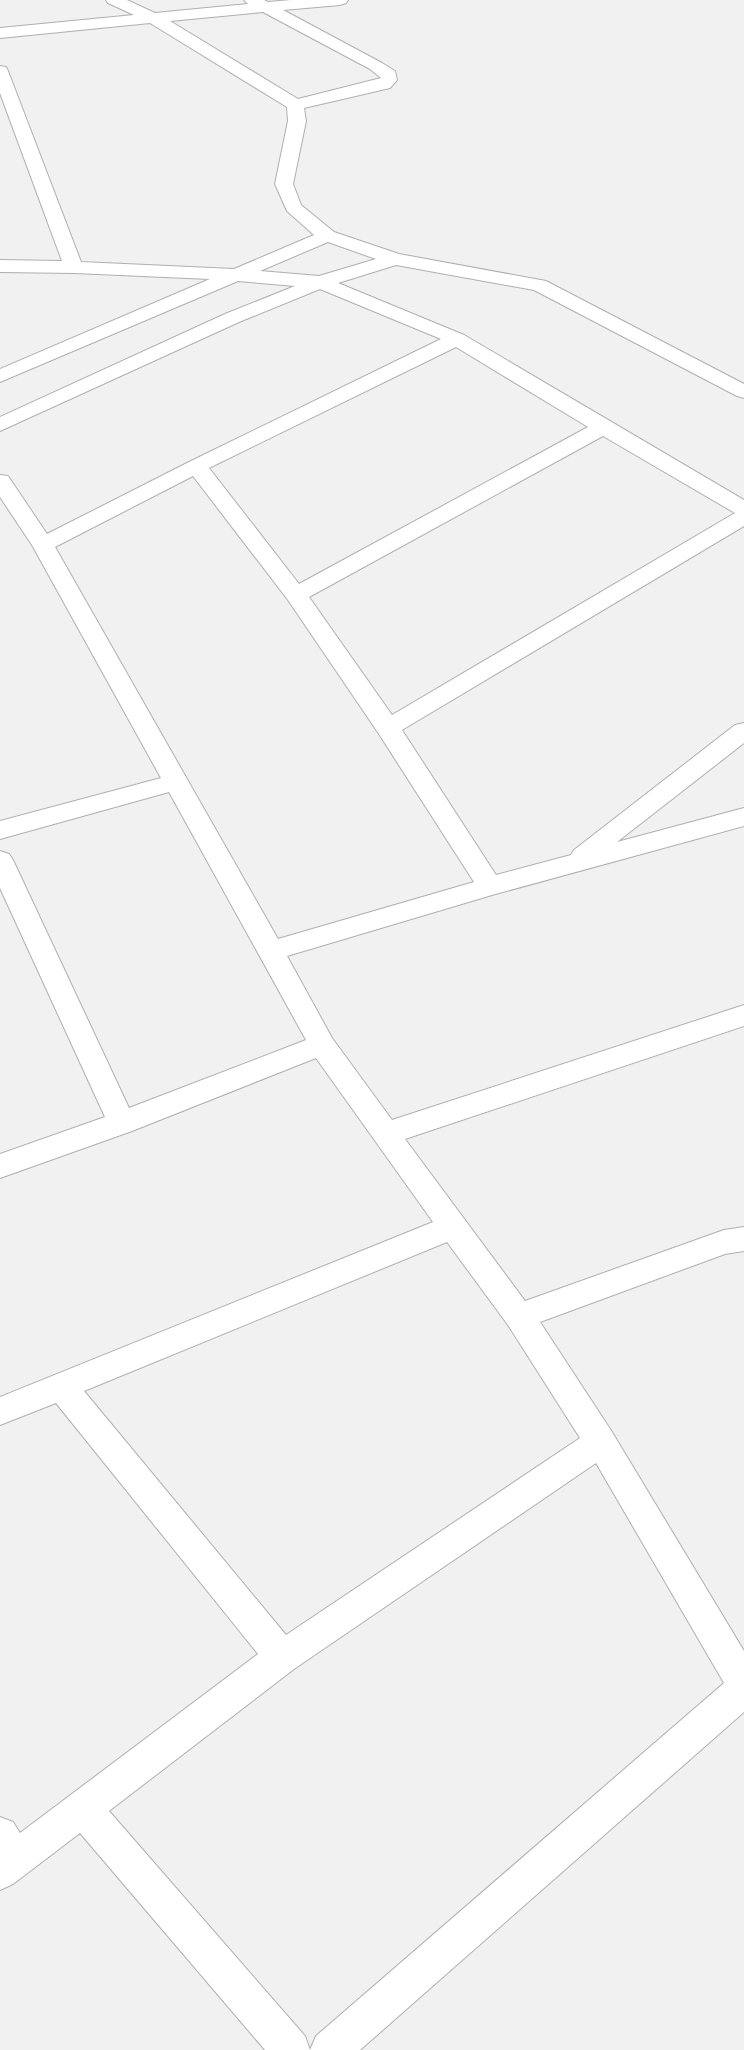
<svg xmlns="http://www.w3.org/2000/svg" width="744" height="2050" font-family="Helvetica,sans-serif">
	<rect width="100%" height="100%" fill="#f1f1f2"/>
	<g fill="none" stroke-linecap="round" stroke-linejoin="round">
		<g stroke="#afafb0" stroke-width="2">
			<path id="minor" d="M106,0H127L155,13L248,4L244,0H264L268,2L291,0H348L346,3L340,5L283,10L382,63L395,71L397,80L390,88L304,108L306,121L293,184L301,205L334,232L399,254L546,281L744,384V398L737,396L534,290L396,265L338,283L464,335L744,500V526L402,730L496,875L571,855L574,850L735,725L744,723V743L617,842L744,808V826L492,895L287,956L332,1038L392,1120L744,1005V1026L405,1139L525,1301L724,1230L744,1227V1251L725,1254L540,1322L612,1432L744,1651V1712L360,2050H265L80,1833L13,1884L0,1890V1817L13,1822L20,1833L258,1654L56,1403L0,1425V1397L433,1222L316,1058L132,1131L0,1178V1154L105,1117L0,888V851L9,854L13,860L129,1108L306,1040L169,792L0,839V821L161,778L32,545L0,497V475L8,476L47,534L189,462L441,339L320,289L239,322L0,431V417L225,314L295,286L238,281L0,382V369L210,279L74,273L0,272V260L62,261L0,93V66L6,67L8,71L81,262L234,269L314,235L287,211L275,184L288,121L287,107L150,23L0,38V28L134,15L108,3ZM263,12L370,69L381,78L298,99L170,21ZM328,242L376,259L319,276L260,271ZM456,347L588,427L299,584L209,468ZM603,436L735,513L392,715L309,597ZM193,476L288,600L379,734L474,882L278,939L55,547ZM447,1242L508,1325L580,1438L286,1635L84,1391ZM596,1463L724,1683L316,2036L310,2050L305,2036L109,1811L294,1669Z"/>
		</g>
		<use href="#minor" fill="#fff" fill-rule="evenodd"/>
	</g>
</svg>
